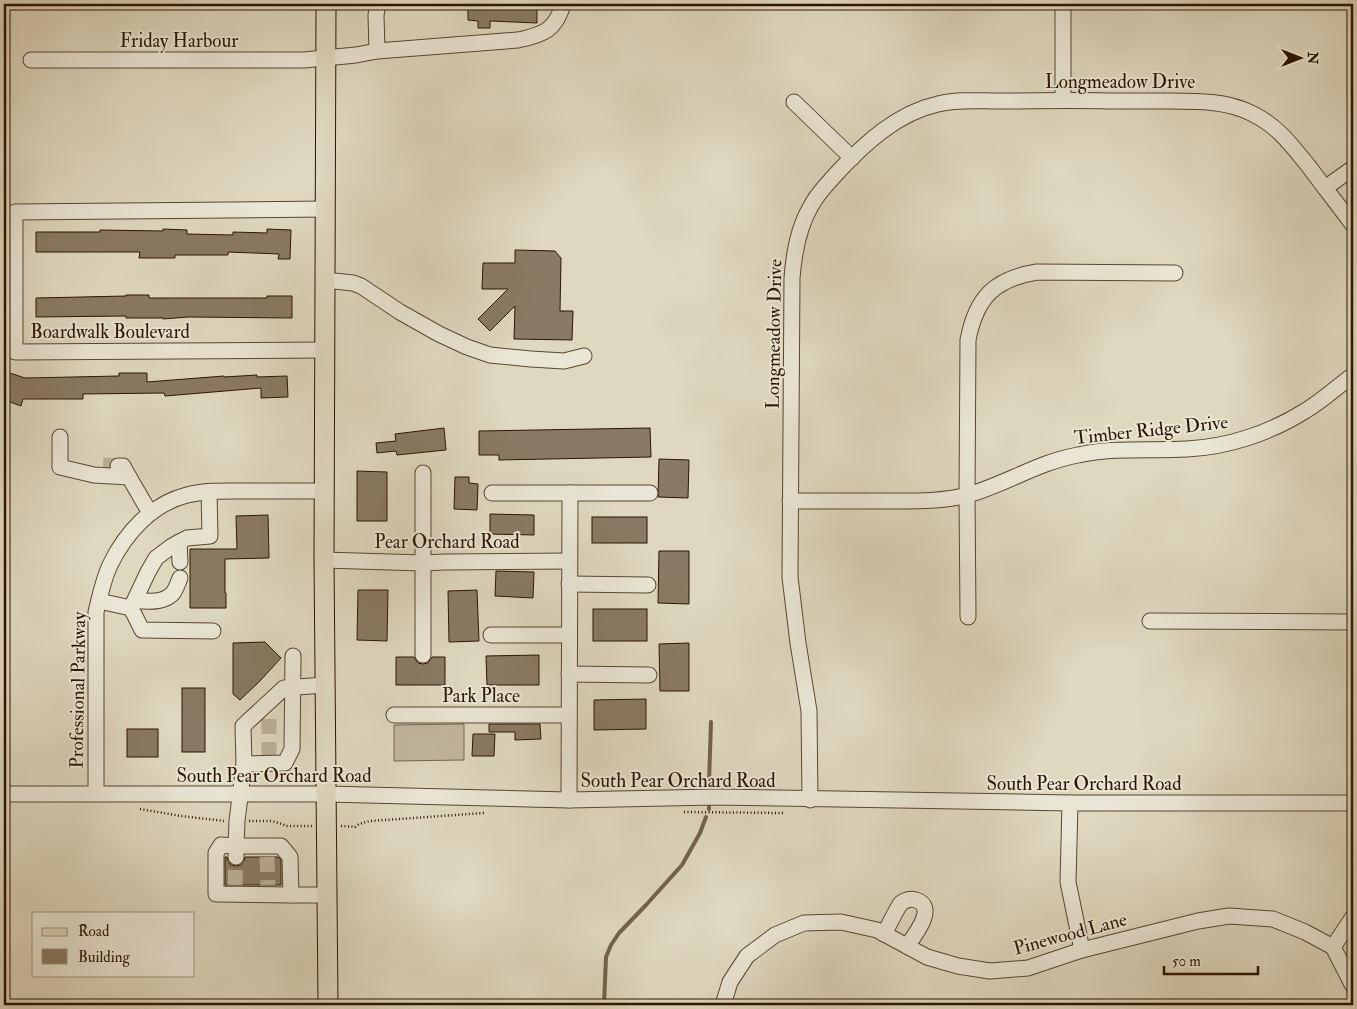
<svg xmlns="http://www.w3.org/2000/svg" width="1357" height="1009" font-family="'IM FELL Double Pica',serif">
	<rect width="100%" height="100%" fill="#dfd8bf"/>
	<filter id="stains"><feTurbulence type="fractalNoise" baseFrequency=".004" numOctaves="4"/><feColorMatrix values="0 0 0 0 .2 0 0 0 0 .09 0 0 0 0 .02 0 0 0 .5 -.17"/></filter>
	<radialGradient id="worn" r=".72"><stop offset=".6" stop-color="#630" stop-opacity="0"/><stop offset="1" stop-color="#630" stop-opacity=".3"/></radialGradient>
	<path fill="#c1b79f" stroke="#766650" d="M464,724V760L394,761V725Z"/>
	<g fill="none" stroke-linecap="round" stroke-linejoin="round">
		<g stroke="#73624c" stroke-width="4">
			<path d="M709,783L711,722"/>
			<path d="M709,809V805"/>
			<path d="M604,1005L606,957L611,945L619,933L646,905L682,865L700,833L706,817"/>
		</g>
	</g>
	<g fill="#897a63" stroke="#2c1500">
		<path d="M468,4H537V23L490,21V28H478V21L468,20Z"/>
		<path d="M163,229L187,230V234L233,235V232L267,233V229L291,230L290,259H278L279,254L228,252V255H175V258H139L140,252H36V232H100V230L163,231Z"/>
		<path d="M515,250L555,251L561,258L560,311H573L572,340L514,339L515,306L490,331L478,319L508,289H482L483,263H515Z"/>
		<path d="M126,295H149V298H267V296H292V318L188,317L163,319V318H126V316L36,317V298L126,296Z"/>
		<path d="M10,373L25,378L119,376V373H147V382L224,376V377L257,375V377L287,376L288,397L261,398V388L165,396L164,393L83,394V399H23L21,406L4,400V394Z"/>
		<path d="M444,428L446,450L397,455L396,451L377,453L376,443L396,441L395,434Z"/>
		<path d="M650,428L651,457L499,460V455H479V431Z"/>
		<path d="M659,459L689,460L688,498L658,497Z"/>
		<path d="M357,471L387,472V521H357Z"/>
		<path d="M455,477H469V483L478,484L477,510L454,509Z"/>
		<path d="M490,514L534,515V535L490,534Z"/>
		<path d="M268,515L269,558L225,559V593H226V608H190V549H237L236,516Z"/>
		<rect x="592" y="517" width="55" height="26"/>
		<path d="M659,551H689V604L658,603Z"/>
		<path d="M496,571L534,572L533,598L495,596Z"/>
		<path d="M358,590H388L387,641L357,640Z"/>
		<path d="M477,590L479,641L449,642L448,591Z"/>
		<rect x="593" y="609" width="54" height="32"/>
		<path d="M265,642L281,658L259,682L240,700L233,694V643Z"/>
		<path d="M689,643V691H660L659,644Z"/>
		<path d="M539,655V685H487L486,656Z"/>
		<path d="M396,657H414L418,663L423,664L428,663L432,657H445V685H396Z"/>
		<rect x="182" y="688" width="23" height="64"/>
		<path d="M646,699V729L594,730V700Z"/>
		<path d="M489,724H540L541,739L515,740V732H489Z"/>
		<rect x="127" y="729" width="31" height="28"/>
		<path d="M473,734H495L494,756H472Z"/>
		<path d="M225,857H227L228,861L231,865L236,866L241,865L244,861L245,857H278L281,860V885H225Z"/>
	</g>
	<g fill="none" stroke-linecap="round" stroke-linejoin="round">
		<g stroke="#bbb199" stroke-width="15" stroke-dasharray="15 8" stroke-linecap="butt">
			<path d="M103,465L118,466"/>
			<path d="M269,757V711"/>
			<path d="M267,857L268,885"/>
			<path d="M235,885L236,857"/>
		</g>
		<g stroke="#594630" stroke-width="17">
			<g id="minor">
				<path d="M378,4L376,15L377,51L518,40C543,35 556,30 563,4"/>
				<path d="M31,60H304L356,55L377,51"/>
				<path d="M1063,100V4"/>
				<path d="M794,102L852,158"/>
				<path d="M1325,188L1353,168"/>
				<path d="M325,280L353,283L361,286L400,312L439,334L467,347L490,355L531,359L564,361L584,356"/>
				<path d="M325,350L15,352V212L326,209"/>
				<path d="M60,437V467L94,475L129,477L150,513"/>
				<path d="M118,466H123L129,477"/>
				<path d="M423,473V655"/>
				<path d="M492,493H650"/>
				<path d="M790,501C822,501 854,501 885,501C912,501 941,502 968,495C1006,484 1039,462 1078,455C1114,447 1151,451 1187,449C1228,447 1270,433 1305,411C1322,401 1337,387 1353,375"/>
				<path d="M179,542L180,562"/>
				<path d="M324,560L423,563L445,562L569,561"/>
				<path d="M569,584L648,585"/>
				<path d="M135,600C147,602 164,603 173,593C176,589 178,583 180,578"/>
				<path d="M99,601L131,608L142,630L213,631"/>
				<path d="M131,608L148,572L156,558L172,546L187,538L210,536L209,492"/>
				<path d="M968,617L967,495L968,340C976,298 994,279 1037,272L1175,273"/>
				<path d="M1150,621L1353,622"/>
				<path d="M491,635H569"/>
				<path d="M569,674L649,675"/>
				<path d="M394,715H569"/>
				<path d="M244,764L285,763L292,749L293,656"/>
				<path d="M4,794H326L569,800L715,797L1070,803H1353"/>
				<path d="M96,794V612C100,596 103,580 110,565C126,532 152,504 187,495C206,490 226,491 245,491C271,491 298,491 325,491"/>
				<path d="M569,800L570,493"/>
				<path d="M810,800L809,711L798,643L790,577L792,278C794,253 798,228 811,206C817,194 828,183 837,173C864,144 897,113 938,104C957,99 978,101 998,101C1035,101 1071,100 1108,101C1127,101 1146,101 1164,101C1194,101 1226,100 1253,114C1279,127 1292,146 1310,168C1324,187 1339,206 1353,225"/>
				<path d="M1070,803L1068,882L1082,950"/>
				<path d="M236,857V846L221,845L216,853V894L291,895L290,857L281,846H236L237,821L244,764L243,726L284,688L325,685"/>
				<path d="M291,895H327"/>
				<path d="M884,934C888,927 897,908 901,903C905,900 912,898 916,900C938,907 914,936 907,946"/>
				<path d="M1333,947L1353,917"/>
				<path d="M723,1005L730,982L747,956L775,935L804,923L841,922L877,930L927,957L958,966L990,971L1028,968L1082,950L1198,921L1229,916L1273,919L1305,932L1333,947L1353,986"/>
			</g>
		</g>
		<g stroke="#2c1500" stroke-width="21">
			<path id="major" d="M326,4L324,560L328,1005"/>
		</g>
		<g stroke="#2c1500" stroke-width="2.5" stroke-dasharray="1 2.5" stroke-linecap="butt">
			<path d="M140,809L181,816L224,821"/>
			<path d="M684,812L783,813"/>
			<path d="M249,821H272L282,824L286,826H313"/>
			<path d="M341,826L355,827L359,824L370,821L484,813"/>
		</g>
		<use href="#minor" stroke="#eae6d5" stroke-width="15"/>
		<use href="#major" stroke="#dfd8bf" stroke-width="19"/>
	</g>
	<g text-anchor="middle" stroke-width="4" stroke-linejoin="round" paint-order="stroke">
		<g font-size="19" fill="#2c1500" stroke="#eae6d5">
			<text x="179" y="47">Friday Harbour</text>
			<text x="1120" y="88">Longmeadow Drive</text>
			<text x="110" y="338">Boardwalk Boulevard</text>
			<text transform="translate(773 334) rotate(-89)" y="7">Longmeadow Drive</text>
			<text transform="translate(1151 429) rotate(-6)" y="7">Timber Ridge Drive</text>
			<text x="447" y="548">Pear Orchard Road</text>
			<text transform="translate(77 690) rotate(-89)" y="7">Professional Parkway</text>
			<text x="481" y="702">Park Place</text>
			<text x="274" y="782">South Pear Orchard Road</text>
			<text x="678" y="787">South Pear Orchard Road</text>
			<text x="1084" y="790">South Pear Orchard Road</text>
			<text transform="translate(1070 933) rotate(-15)" y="7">Pinewood Lane</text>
		</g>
	</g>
	<rect width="1357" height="1009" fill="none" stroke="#dfd8bf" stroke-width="20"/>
	<rect x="5" y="5" width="1347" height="999" fill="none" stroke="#2c1500" stroke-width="2.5"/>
	<rect x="10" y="10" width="1337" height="989" fill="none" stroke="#2c1500"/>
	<rect x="32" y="912" width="162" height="65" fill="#eae6d5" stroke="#9e9280"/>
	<rect x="42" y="928" width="25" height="8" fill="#dfd8bf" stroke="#9e9280"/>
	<text x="78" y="936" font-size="15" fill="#2c1500">Road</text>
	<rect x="42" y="949" width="25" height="15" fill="#897a63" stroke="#9e9280"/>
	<text x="78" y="962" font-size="15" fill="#2c1500">Building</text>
	<g transform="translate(1300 58) rotate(90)" stroke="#eae6d5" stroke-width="4" paint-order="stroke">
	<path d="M0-4L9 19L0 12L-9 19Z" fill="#2c1500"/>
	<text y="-8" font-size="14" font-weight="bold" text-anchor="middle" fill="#2c1500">N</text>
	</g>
	<path d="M1164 966v8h94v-8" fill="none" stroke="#2c1500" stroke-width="2.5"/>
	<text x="1172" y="966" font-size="15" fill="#2c1500" stroke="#eae6d5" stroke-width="4" paint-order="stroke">50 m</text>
	<rect width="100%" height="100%" filter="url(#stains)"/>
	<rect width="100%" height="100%" fill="url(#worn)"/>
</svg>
